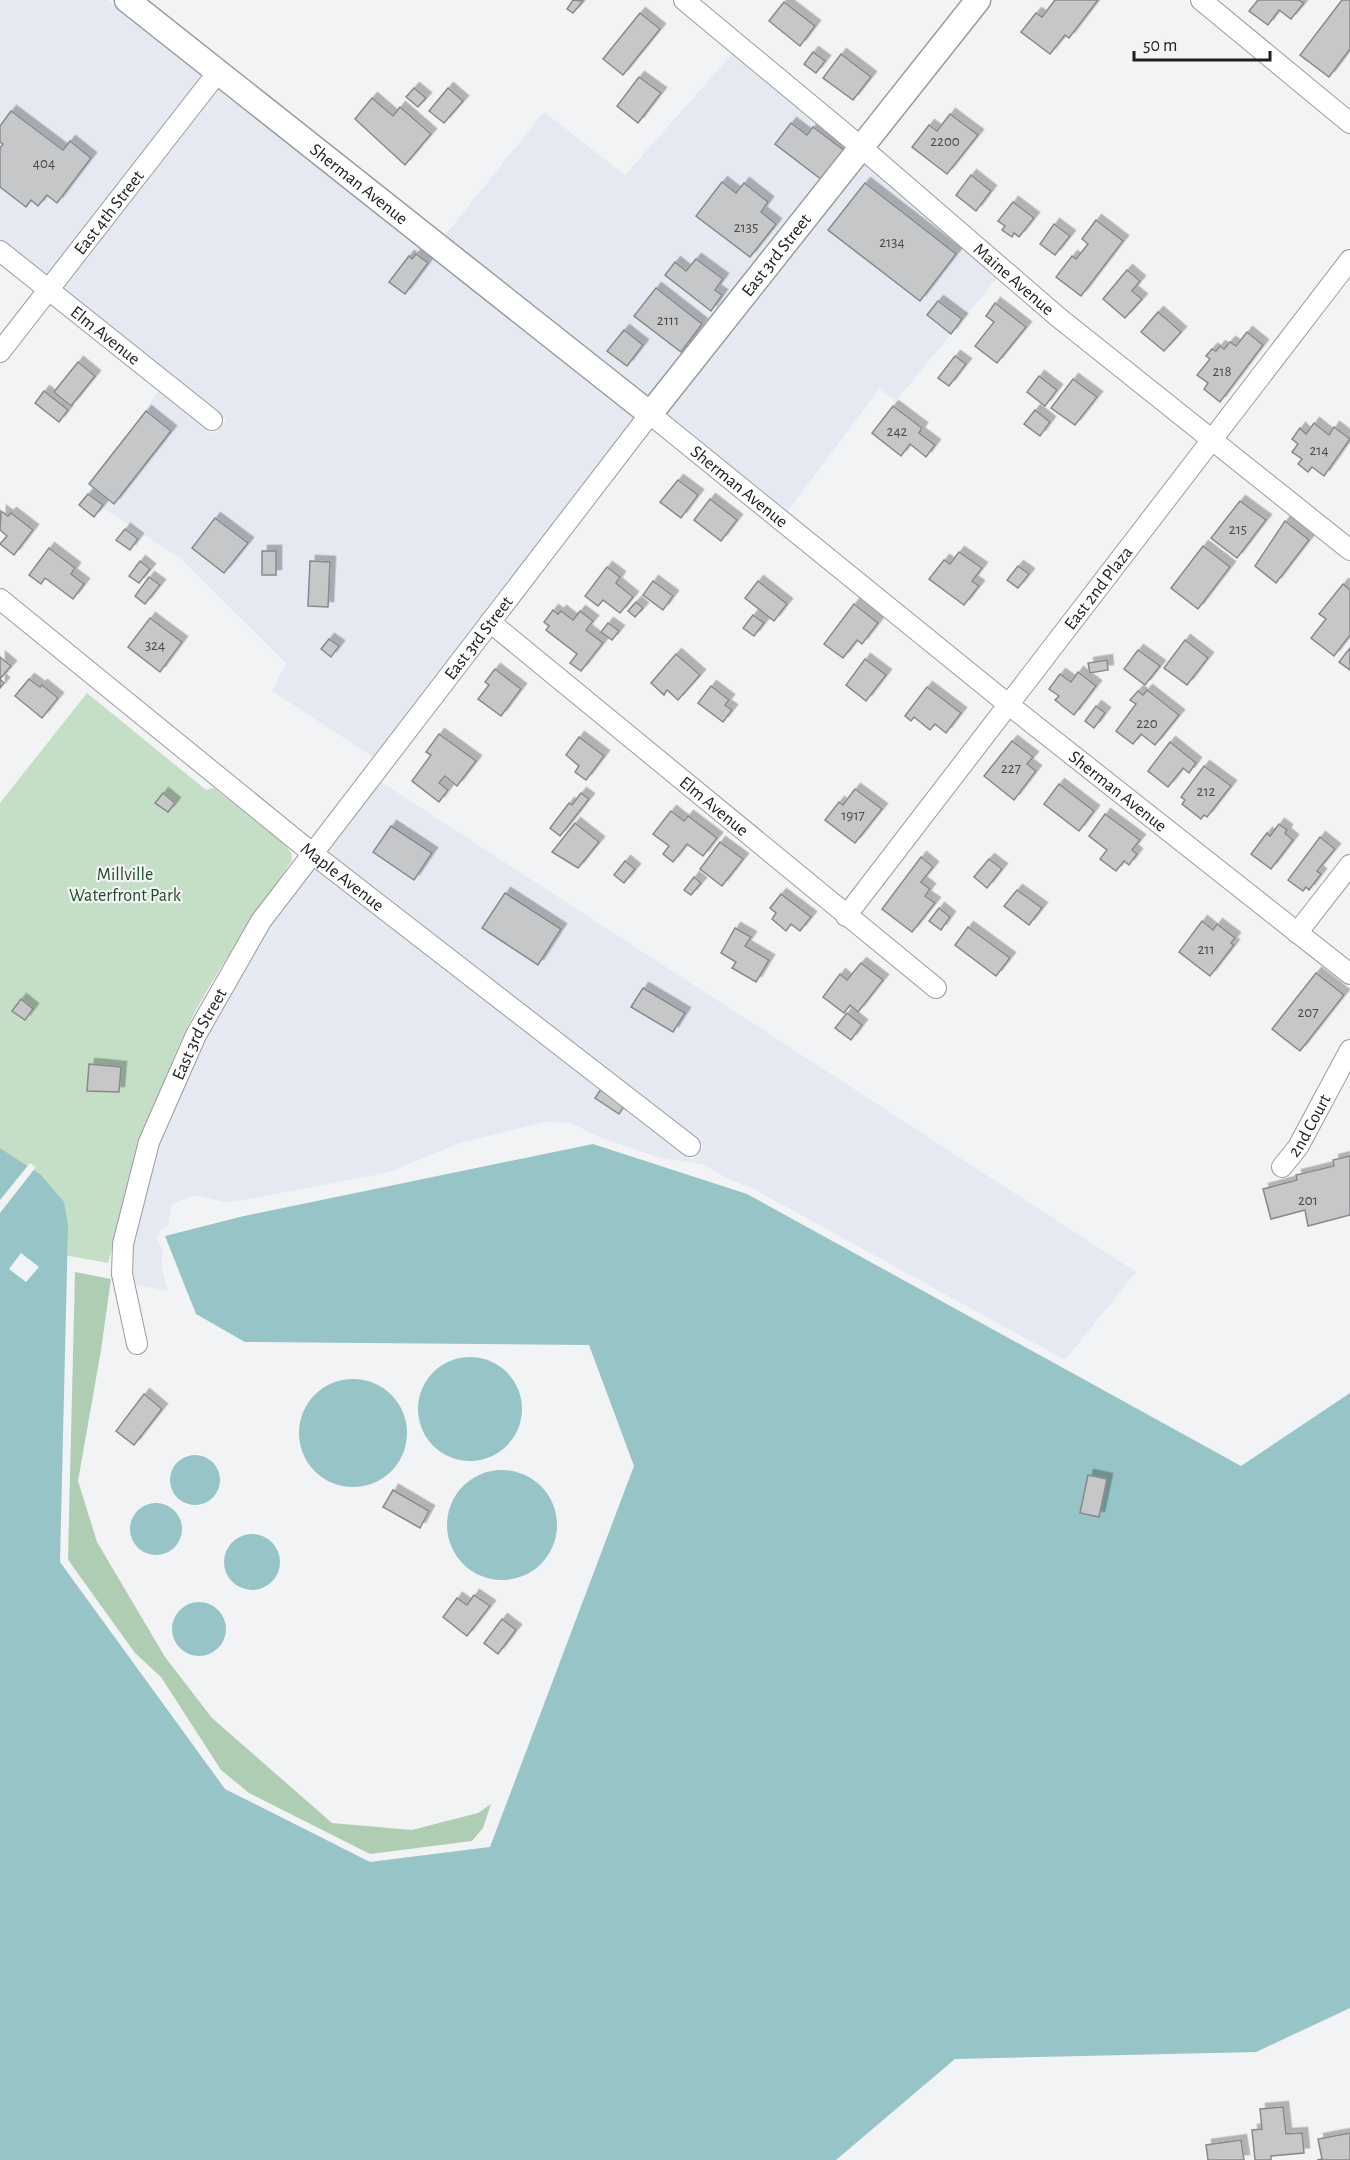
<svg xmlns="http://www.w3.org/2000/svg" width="1350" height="2160" font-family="'Alegreya Sans',sans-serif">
	<defs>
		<filter id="shadow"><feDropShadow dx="5.5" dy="-5.5" stdDeviation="0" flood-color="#0004"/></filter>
	</defs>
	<rect width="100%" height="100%" fill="#f2f3f4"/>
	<g fill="#e4e9f2">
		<path d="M0,0H108L204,75L47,276L0,238Z"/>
		<path d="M733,53L849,150L649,402L442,239L544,112L625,175Z"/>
		<path d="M220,88L638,417L373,757L272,691L286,663L180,558L87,498L159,390L214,434L226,420L63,289Z"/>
		<path d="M866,164L998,277L896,401L879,389L786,513L666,415Z"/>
		<path d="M381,782L1136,1272L1065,1360L750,1187L730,1180L703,1164L661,1158L599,1137L572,1123L545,1122L459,1143L390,1172L249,1199L225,1202L196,1195L172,1204L168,1226L162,1228L157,1238L163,1253L161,1265L168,1291L134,1284L133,1247L158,1147L206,1040L262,938L315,867L692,1160L704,1146L326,853Z"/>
	</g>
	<path fill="#c5dfc7" d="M87,693L206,790L214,788L284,843L291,853L292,860C257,915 217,967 188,1026C152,1101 131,1184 108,1263L64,1255L0,1236V803Z"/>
	<path fill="#afcdb2" d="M75,1272L111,1279L101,1350L78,1481L97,1542L165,1657L212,1718L332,1823L412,1830L478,1813L491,1804L483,1828L472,1841L370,1854L249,1793L221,1770L161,1677L135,1653L71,1564L68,1559Z"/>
	<g fill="#96c4c7">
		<path d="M593,1144L747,1194L1241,1466L1350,1393V2008L1256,2052L955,2059L836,2160H0V1148L41,1175L64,1202L68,1226L60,1562L225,1789L370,1862L490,1847L634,1466L589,1345L245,1342L196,1314L165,1236L244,1216Z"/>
		<circle cx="470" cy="1409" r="52"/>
		<circle cx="353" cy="1433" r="54"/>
		<circle cx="195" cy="1480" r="25"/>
		<circle cx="502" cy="1525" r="55"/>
		<circle cx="156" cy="1529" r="26"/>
		<circle cx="252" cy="1562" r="28"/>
		<circle cx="199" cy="1629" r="27"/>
	</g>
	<g fill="#f2f3f4">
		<path d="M30,1163L36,1167L0,1213V1200Z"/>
		<path d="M21,1253L39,1267L26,1282L9,1269Z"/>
	</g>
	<g fill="#c6c7c8" stroke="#88898b" stroke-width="1.5" filter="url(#shadow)">
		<path d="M573,0L583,1L573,13L567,9Z"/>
		<path d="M1055,0H1098L1069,38L1065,35L1050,54L1021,32L1036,13L1042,17Z"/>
		<path d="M1258,0H1299L1304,3L1291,19L1279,10L1268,25L1249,11Z"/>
		<path d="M1342,0H1350V49L1329,77L1300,55Z"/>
		<path d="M784,2L815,26L800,46L769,21Z"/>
		<path d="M640,13L660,29L623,75L603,59Z"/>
		<path d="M813,52L825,61L816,73L804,64Z"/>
		<path d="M841,54L871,77L853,100L823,78Z"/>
		<path d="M639,77L661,93L638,123L617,106Z"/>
		<path d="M414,88L426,98L418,107L406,97Z"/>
		<path d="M448,88L463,101L444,123L429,111Z"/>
		<path d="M372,98L393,116L400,107L431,134L405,165L355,119Z"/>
		<path d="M11,111L63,150L70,141L91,158L57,203L47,195L38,206L31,200L26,207L0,187V148L3,144L0,142V126Z"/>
		<path d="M950,114L978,135L947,174L912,147L929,125L937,131Z"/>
		<path d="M791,123L807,135L813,127L845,151L822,180L775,144Z"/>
		<path d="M971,175L991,191L976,211L956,195Z"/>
		<path d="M722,182L736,193L744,183L768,202L761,212L776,224L750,257L696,216Z"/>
		<path d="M865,183L956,254L920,301L828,230Z"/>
		<path d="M1013,202L1034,218L1019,237L1014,233L1012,237L1002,230L1005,226L998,221Z"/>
		<path d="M1096,220L1123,241L1081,296L1056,277L1072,256L1076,259L1088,244L1082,239Z"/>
		<path d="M1054,224L1070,236L1055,255L1040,244Z"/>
		<path d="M416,254L428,263L405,294L389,282L409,256L412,259Z"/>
		<path d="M696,259L723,279L715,290L722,295L711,311L665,275L675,262L686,271Z"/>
		<path d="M1127,270L1140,281L1132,291L1142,299L1125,318L1103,299Z"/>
		<path d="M656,288L702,324L681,352L634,316Z"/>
		<path d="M938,301L962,319L951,334L927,315Z"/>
		<path d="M995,303L1026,327L997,363L975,346L994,322L986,316Z"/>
		<path d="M1158,312L1181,332L1164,351L1141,332Z"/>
		<path d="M624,330L643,345L627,366L607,351Z"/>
		<path d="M1247,332L1263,345L1220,402L1204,389L1208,383L1197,375L1210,359L1206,356L1212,349L1216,351L1220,346L1224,349L1230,342L1236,346Z"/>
		<path d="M955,356L966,364L949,386L938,378Z"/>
		<path d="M78,362L95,376L71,406L54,392Z"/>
		<path d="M1039,376L1057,390L1045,406L1027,392Z"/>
		<path d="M1073,379L1097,397L1075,425L1051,408Z"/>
		<path d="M44,391L68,410L59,422L35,403Z"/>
		<path d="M893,406L922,428L919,433L935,445L926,457L910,444L901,456L872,433Z"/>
		<path d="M1035,410L1050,422L1040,436L1024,424Z"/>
		<path d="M146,411L171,431L114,504L89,484Z"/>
		<path d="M1314,423L1329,435L1334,427L1350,439L1324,476L1312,467L1308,472L1298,464L1302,459L1292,452L1298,444L1292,439L1300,428L1306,434Z"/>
		<path d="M678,480L698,495L681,518L660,502Z"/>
		<path d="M88,494L103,505L94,517L79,505Z"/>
		<path d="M710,499L737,520L721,541L694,520Z"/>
		<path d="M1240,501L1266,520L1237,558L1211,538Z"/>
		<path d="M1,511L8,516L11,513L33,530L14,555L0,544L7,536L0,530Z"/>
		<path d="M215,518L248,543L224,573L192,548Z"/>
		<path d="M1285,521L1309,540L1276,583L1255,566Z"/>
		<path d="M125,529L138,539L130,550L116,540Z"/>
		<path d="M1203,546L1230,567L1198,609L1171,588Z"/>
		<path d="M49,548L75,568L71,574L84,584L73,599L45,578L41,584L29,575Z"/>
		<rect x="262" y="551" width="14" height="24"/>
		<path d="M959,552L982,568L972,581L979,586L964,605L929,579L944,560L950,564Z"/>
		<path d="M140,561L150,569L139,583L129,576Z"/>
		<path d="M310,561L330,562L328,607L308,606Z"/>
		<path d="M1018,566L1029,574L1018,588L1007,580Z"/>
		<path d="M607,567L620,577L616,583L633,597L620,613L603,600L598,606L585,596Z"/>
		<path d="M149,577L160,585L145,604L135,596Z"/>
		<path d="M653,581L673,596L663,610L643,595Z"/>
		<path d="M758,581L787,604L774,621L745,598Z"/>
		<path d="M1343,584L1350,590V635L1334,656L1311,638L1326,619L1319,614Z"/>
		<path d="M636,602L643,608L635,617L628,611Z"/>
		<path d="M854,604L878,623L862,644L857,640L843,658L824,644Z"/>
		<path d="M553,610L558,614L561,611L573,620L580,611L593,621L586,630L603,643L581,671L570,663L577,654L546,630L549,626L544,622Z"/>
		<path d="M753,615L764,623L754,636L743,628Z"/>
		<path d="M150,618L182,642L160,672L128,647Z"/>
		<path d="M608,623L619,631L612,640L601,632Z"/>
		<path d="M329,639L339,646L331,657L321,649Z"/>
		<path d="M1185,640L1208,658L1187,685L1164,668Z"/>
		<path d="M1350,648V670L1339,662Z"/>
		<path d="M1138,650L1160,666L1145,685L1124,669Z"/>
		<path d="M676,654L700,675L678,700L667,690L664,695L651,683Z"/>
		<path d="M0,657L11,666L0,679L4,683L0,688Z"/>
		<path d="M865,659L886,675L866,701L846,685Z"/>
		<path d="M1107,660L1108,670L1090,673L1088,663Z"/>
		<path d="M495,669L521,689L501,716L478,699L489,685L485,682Z"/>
		<path d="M1078,672L1096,686L1074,715L1055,700L1059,696L1049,689L1060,674L1071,682Z"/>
		<path d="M29,679L40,687L42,685L58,698L42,718L15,696Z"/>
		<path d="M711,686L729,700L725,705L732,710L723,722L698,703Z"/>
		<path d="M927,687L961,713L946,733L935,724L930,730L914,717L911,721L905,716Z"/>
		<path d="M1147,690L1179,715L1155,745L1141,734L1133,744L1116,731L1136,704L1130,700L1138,691L1143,695Z"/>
		<path d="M1096,706L1105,713L1094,728L1085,721Z"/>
		<path d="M439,734L476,761L457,786L445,776L439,783L448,790L439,802L412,781L431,755L426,752Z"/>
		<path d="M579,737L604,756L586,780L575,772L579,766L566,755Z"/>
		<path d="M1012,741L1033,757L1027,764L1036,771L1014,800L984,776Z"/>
		<path d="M1170,742L1196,763L1189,773L1183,768L1168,787L1148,771Z"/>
		<path d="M1204,766L1231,786L1207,817L1204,815L1201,819L1182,804L1185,800L1181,797Z"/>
		<path d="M1059,784L1094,811L1079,831L1044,804Z"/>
		<path d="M855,789L882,809L855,843L825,820L839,802L843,805Z"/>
		<path d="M163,793L175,803L168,812L155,803Z"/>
		<path d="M581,793L589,799L560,836L550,828L569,803L572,805Z"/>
		<path d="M671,811L684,821L688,816L717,838L703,856L687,844L673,862L663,854L669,846L653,834Z"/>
		<path d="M1105,814L1140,840L1132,850L1137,854L1129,865L1124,861L1116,871L1100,859L1107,850L1089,836Z"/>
		<path d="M575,823L599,842L578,868L552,852Z"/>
		<path d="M1279,824L1287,830L1285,833L1293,840L1271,869L1251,854L1267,833L1270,836Z"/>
		<path d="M391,826L432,853L414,880L373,852Z"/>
		<path d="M1320,837L1335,849L1317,871L1321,874L1309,890L1306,887L1303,891L1288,880Z"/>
		<path d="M720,842L743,859L722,886L700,869Z"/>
		<path d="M921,857L933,867L921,882L930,889L925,896L935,903L912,932L882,909Z"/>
		<path d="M989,859L1002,869L987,888L974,877Z"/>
		<path d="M625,861L635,869L624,883L614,875Z"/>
		<path d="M694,877L701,883L691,895L684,890Z"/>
		<path d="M1017,890L1042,908L1029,925L1004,906Z"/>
		<path d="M505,893L561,929L538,965L482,928Z"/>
		<path d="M781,894L811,917L800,931L791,924L786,931L772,919L776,913L770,908Z"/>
		<path d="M939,908L950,917L941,930L929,921Z"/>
		<path d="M1202,921L1213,930L1217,924L1235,938L1231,943L1234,945L1210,976L1179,952Z"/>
		<path d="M968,927L1010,958L996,976L955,945Z"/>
		<path d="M735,928L751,937L745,946L769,960L756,982L732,968L736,962L721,953Z"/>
		<path d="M861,963L883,980L858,1012L850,1005L844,1013L823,997L840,974L847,980Z"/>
		<path d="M1316,973L1344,995L1300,1051L1272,1029Z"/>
		<path d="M643,988L685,1013L673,1032L631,1007Z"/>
		<path d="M21,999L33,1009L25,1020L12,1011Z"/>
		<path d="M847,1013L862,1025L851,1040L835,1028Z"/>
		<path d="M89,1064L121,1067L119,1092L87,1091Z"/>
		<path d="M603,1086L627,1102L619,1114L595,1098Z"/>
		<path d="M1350,1156V1215L1308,1226L1305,1210L1271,1219L1263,1189L1297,1180L1296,1175L1334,1166L1333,1160Z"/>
		<path d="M144,1394L162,1409L134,1445L116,1431Z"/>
		<path d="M1088,1475L1107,1479L1099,1517L1080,1513Z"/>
		<path d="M393,1490L429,1511L420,1528L383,1507Z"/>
		<path d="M474,1595L490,1606L467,1636L443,1617L457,1598L467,1605Z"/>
		<path d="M502,1619L516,1630L498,1654L484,1643Z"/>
		<path d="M1283,2107L1286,2134L1302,2133L1304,2153L1271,2156V2160H1255L1252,2130L1262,2129L1260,2109Z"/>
		<path d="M1350,2133V2160H1317L1322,2159L1318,2139Z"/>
		<path d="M1241,2140L1244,2160H1208L1206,2145Z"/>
	</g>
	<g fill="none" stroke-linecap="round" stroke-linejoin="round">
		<g stroke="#9a9b9c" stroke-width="22">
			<g id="minor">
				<path id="s1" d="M684,0L861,147L1058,317L1350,550"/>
				<path d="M1201,0L1350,123"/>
				<path id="s2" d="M0,251L212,420"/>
				<path id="s3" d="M0,352L218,72"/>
				<path id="s4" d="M0,599L312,853L690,1146"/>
				<path id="s5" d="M490,622L936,988"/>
				<path id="s6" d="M846,916L1350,260"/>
				<path d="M1297,933L1350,865"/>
				<path id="s7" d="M1282,1167L1298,1147L1350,1050"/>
				<path id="s8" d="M137,1344L122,1274L123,1244L149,1142L196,1035L261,921L650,414L1009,705L1350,974"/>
			</g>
		</g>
		<g stroke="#9a9b9c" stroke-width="27">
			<g id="tertiary">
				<path id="s9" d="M127,0L650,414L978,0"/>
			</g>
		</g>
		<use href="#minor" stroke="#fff" stroke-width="20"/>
		<use href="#tertiary" stroke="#fff" stroke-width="24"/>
	</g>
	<g text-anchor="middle" stroke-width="4.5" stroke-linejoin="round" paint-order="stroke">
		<g font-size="15" fill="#4a4a4a">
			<text x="945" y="146">2200</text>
			<text x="44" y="168">404</text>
			<text x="746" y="232">2135</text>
			<text x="892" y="247">2134</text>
			<text x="668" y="325">2111</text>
			<text x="1222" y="376">218</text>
			<text x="897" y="436">242</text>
			<text x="1319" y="455">214</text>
			<text x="1238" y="534">215</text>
			<text x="155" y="650">324</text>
			<text x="1147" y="728">220</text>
			<text x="1011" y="773">227</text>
			<text x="1206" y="796">212</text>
			<text x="853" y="820">1917</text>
			<text x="1206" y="954">211</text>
			<text x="1308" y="1017">207</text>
			<text x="1308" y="1205">201</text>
		</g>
		<g font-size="18" fill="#202020" stroke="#f2f3f4">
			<text dy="6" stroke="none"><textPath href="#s9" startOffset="296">Sherman Avenue</textPath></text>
			<text dy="6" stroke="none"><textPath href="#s3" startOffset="177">East 4th Street</textPath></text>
			<text dy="6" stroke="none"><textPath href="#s9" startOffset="870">East 3rd Street</textPath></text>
			<text dy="6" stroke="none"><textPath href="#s1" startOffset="432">Maine Avenue</textPath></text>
			<text dy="6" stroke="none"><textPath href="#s2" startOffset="135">Elm Avenue</textPath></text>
			<text dy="6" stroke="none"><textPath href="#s8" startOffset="1209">Sherman Avenue</textPath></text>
			<text dy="6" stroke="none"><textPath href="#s6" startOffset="414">East 2nd Plaza</textPath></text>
			<text dy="6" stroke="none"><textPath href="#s8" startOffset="812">East 3rd Street</textPath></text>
			<text dy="6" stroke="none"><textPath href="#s8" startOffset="1695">Sherman Avenue</textPath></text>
			<text dy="6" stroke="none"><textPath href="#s5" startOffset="290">Elm Avenue</textPath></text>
			<text dy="6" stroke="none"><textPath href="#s4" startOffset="441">Maple Avenue</textPath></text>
			<text dy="6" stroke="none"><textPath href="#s8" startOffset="326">East 3rd Street</textPath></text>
			<text dy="6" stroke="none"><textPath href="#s7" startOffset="50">2nd Court</textPath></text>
		</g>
		<g font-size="18" fill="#204c28" stroke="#f2f3f4">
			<text x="125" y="880">Millville<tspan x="125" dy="21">Waterfront Park</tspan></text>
		</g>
	</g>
	<path d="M1134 51v9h136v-9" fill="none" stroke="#202020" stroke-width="3"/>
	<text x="1143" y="51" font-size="18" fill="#202020" stroke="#f2f3f4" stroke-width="4.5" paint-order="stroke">50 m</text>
</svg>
